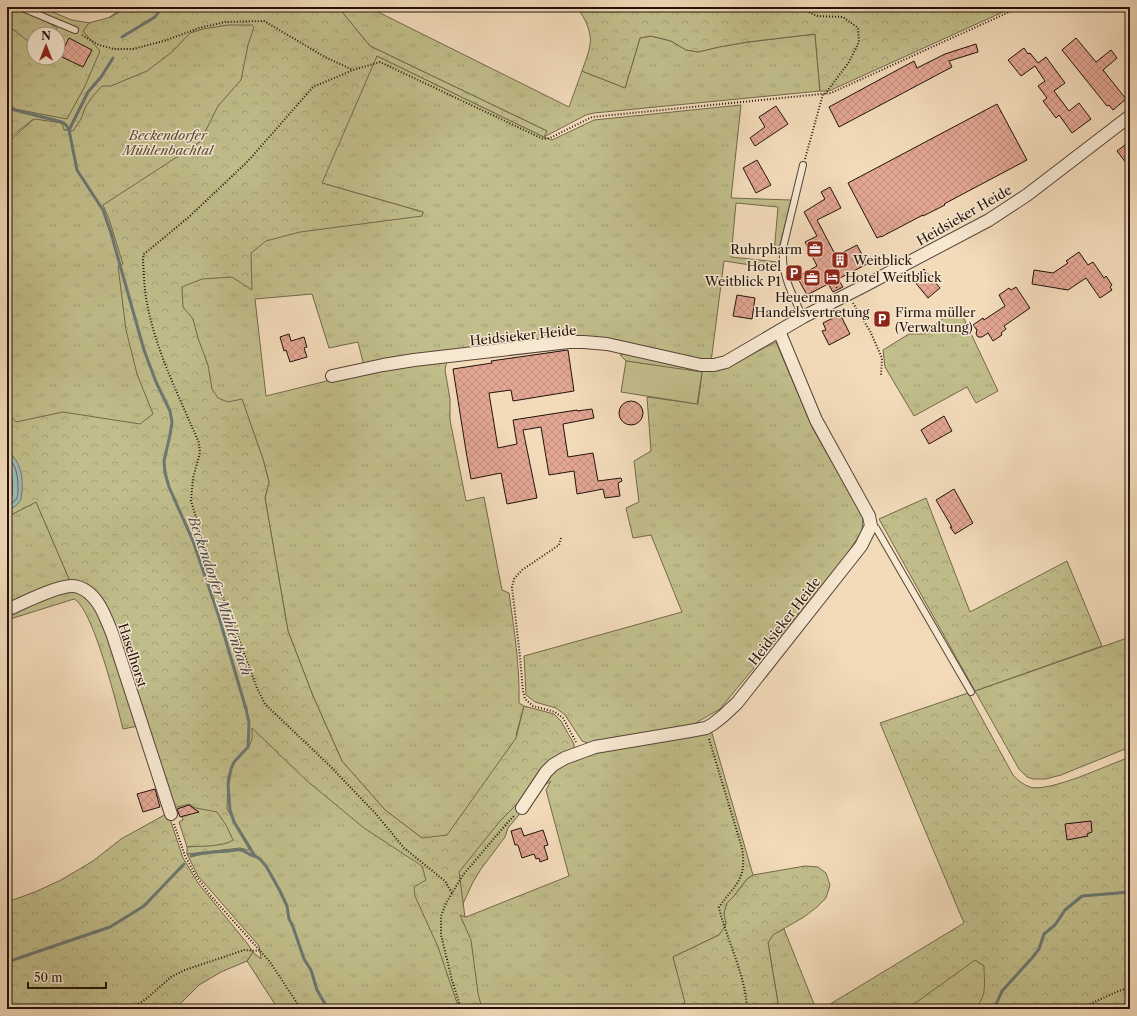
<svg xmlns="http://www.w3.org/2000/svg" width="1137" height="1016" font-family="'Libre Caslon Text',serif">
	<defs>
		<pattern id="grass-tufts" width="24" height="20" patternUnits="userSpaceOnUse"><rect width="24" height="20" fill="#c1be8b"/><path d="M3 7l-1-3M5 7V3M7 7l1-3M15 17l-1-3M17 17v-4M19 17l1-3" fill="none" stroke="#a6a277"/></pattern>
		<pattern id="forest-crowns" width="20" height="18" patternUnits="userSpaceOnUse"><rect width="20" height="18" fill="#c1be8b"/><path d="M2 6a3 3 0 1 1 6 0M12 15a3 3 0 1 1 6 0" fill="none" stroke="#a6a277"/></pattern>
		<pattern id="building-cross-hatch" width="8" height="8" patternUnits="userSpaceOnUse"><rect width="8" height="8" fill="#e2a693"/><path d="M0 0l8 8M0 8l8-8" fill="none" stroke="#c28e7e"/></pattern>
	</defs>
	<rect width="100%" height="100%" fill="#f3dbba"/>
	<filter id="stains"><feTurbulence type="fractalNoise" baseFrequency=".005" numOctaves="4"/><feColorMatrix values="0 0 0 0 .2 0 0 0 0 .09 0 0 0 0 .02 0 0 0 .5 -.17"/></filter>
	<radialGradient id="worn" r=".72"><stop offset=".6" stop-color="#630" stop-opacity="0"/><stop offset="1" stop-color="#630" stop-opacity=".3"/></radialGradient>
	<g fill="url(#grass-tufts)" stroke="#72684c" fill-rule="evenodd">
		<path d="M7,7H40L72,20L90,23L107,19L124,7H331L376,58L377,56L544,137L547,131L370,46L338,7H368L569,107L582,71L625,88L640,38L651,36L671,41L686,50L698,52L719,47L748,42L815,34L820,91L594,113L586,115L544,137L552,140L594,120L741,105L731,198L791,200L778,253H774L778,207L736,203L731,257L778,262L777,269L724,261L711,362L606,342L364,366L358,342L329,348L312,294L255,299L266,396L339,378L447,360L445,370L450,399V420L466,501L484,497L502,590L509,593C514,629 520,666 519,703L524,706L516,735L562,754L567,764L573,760L604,748L711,730L753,875L747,879L734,896L727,903L724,913L727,925L719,935L673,957L686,1003L669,1009H278L247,961L253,952L261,959L259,946L198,876L187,854L195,853L193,846L187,847L179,822L183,820L154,729L44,498L7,511V143L35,118L7,110ZM34,34H58V58H34ZM325,184L423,212V213L422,215ZM242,401L263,459L269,482L265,498L288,631L313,696L342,761L385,810L422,838L392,829L348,775L281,628ZM551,781L546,790L569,876L466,917L461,915V908L473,882L481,869L505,837L508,828L542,787Z"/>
		<path d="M958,306L998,391L976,403L967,387L914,416L885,367L883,350L909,334H924Z"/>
		<path d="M776,342L813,429L863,517L862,531L845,557L720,709L694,724L679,728L588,743L582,741L565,715L556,708L535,702L526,695L524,656L682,612L651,535L633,538L626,508L639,502L634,461L651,451L647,397L698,404L702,373L626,361L620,355L630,353L730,365Z"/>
		<path d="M36,501L70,581L7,607V517Z"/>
		<path d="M61,590H79L100,614L138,726L123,729C117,706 93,608 74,599L7,620V612Z"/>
		<path d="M1130,637V747L1061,775L1046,779H1033L1027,777L1019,769L975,691Z"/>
		<path d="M784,929L816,1009H779L768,943L772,935Z"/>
		<path d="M980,935L999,1009H857Z"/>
	</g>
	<g fill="url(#forest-crowns)" stroke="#72684c">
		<path d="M7,7H11L37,16L57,28L53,34H34V46L14,30L7,28Z"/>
		<path d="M127,7H338L370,46L547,131L544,137L377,56L322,183L423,212L422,216L300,232L266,241L251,253L252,290L232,277L202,279L182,287L183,307L193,319L198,338L208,365L212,389L218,398L228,402L242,399L263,459L269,482L265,498L288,631L313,696L342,761L385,810L422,838L447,835L516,738L524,706L554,714L561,721L574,744V749L521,800L500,821L459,872L465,917L460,915L471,940L478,993L482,1009H459L438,947L415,896L414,887L426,880L422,866L364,828L306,780L252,728V738L250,745L235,762L228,776L227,809L252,849L248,850L240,848L187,854V847C198,846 224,847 233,840L226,825L217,812L196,808L189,804L177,807L173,809L102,601L70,581L36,502L7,517V510L14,507L13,456L7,452V412L16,422L63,412L140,424L153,414L137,374L126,330L118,266L123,264L109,219L103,205L200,142L218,106L241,80L248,45L254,27L252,25H228L203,29L190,33L172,52L147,71L111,86H102L93,96L86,106L81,119L73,131L64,130L63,126L61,123L35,119L32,120L7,140V100L15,109L67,119L85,86L100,51L83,31L89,23L111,17Z"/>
		<path d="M576,7H1014L829,91H820L815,34L748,42L719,47L698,52L686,50L671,41L651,36L640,38L625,88L582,71C589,50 595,41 585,20C582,15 580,11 576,7Z"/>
		<path d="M926,498L970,612L1067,561L1102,646L975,691L879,519Z"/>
		<path d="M968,693L1013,775C1018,780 1023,785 1030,787C1049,793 1110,764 1130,757V1007L1126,1009H973C988,999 984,981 984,966L975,960L907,1009H822L964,923L880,723Z"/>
		<path d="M168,813L183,858L198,883L247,943L253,952L247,961L221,972L199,985L175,1009H7V902L35,892L61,880L93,861L121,839Z"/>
		<path d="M805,866L818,867L826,873L830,885L826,898L817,907L804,917L773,935L768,943L779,1009H669L685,1003L673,957L719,935L726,925L724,913L727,903L734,896L747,879L753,875Z"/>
	</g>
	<path fill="#c1be8b" stroke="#72684c" d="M626,361L702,372L697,404L621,392Z"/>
	<path fill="#9dbab6" stroke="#6c7772" d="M7,452C21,460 23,477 22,492C21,495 22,499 20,501C17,506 12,508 7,510Z"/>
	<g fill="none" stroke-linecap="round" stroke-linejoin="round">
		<g stroke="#606661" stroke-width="1">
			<path d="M7,457C18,464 18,481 18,492C18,493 17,498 17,498C15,502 10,504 7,506"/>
			<path d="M7,464C13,476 13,483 12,496L7,500"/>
		</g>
		<g stroke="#6c7772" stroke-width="3">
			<path d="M122,37L155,17L162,7"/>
			<path d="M7,108L62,122L66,125L69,130L77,170L103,210L111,233L144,350L156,382L170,411L172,422L170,435L164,461L165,473L169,487L193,541L218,614L246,709L249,723L248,747L234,762L231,769L228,784L230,810L234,822L249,847L255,856L260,859L266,866L280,891L287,906L289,919L292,924L304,959L311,970L317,990L328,1009"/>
			<path d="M69,130L88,92L101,77L113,58"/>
			<path d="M191,856C203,852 216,852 229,851C233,851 237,849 241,850C246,851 250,856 255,856"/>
			<path d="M7,962L110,927L144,906L184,864"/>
			<path d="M994,1009L1002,991L1032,958L1039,949L1044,934L1055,925L1065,910L1082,896L1130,892"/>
		</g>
	</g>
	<g fill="url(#building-cross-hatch)" stroke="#22120c">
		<path d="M69,38L92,50L83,67L60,56Z"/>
		<path d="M1076,38L1096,62L1111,50L1117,58L1103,70L1126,99L1113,110L1109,105L1107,106L1062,50Z"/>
		<path d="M976,44L978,52L949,61L952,67L839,127L829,107L914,61L917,68L945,54Z"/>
		<path d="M1024,48L1028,54L1030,53L1038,63L1046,57L1065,83L1054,91L1069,111L1079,103L1091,119L1072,133L1059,115L1056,118L1043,101L1047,98L1038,86L1045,81L1035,66L1021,76L1008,60Z"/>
		<path d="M997,104L1027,160L944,204L945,205L923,216V215L881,237V236L877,238L848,183Z"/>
		<path d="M776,106L788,124L755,146L750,138L765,127L759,117Z"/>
		<path d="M1130,141V168L1117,151Z"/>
		<path d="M757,160L771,185L756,193L743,168Z"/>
		<path d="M830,187L841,208L817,220L836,256L857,245L867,264L838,279L843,287L833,292L828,284L807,295L797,277L817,266L805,242L817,236L804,212L825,199L821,192Z"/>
		<path d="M1079,252L1088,265L1093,262L1104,278L1106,276L1112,285L1110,287L1112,290L1100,298L1086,278L1068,290L1032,284L1034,270L1053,273L1068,263L1066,261Z"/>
		<path d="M924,269L940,288L928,298L914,281L919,277L918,274Z"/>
		<path d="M1016,287L1030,308L1004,326L1006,329L1001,333L1002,335L993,341L988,333L982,337H978L976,334L977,330L973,325L983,318L984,320L1005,306L999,295L1009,288L1011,290Z"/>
		<path d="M737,295L755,298L752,319L733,316Z"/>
		<path d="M841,316L850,334L829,345L822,331L826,330L823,323L835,317L837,318Z"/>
		<path d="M289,334L291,341L304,337L307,347L304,348L307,357L290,362L286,350L284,351L280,337Z"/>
		<path d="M568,350L574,391L513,401L511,390L489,393L498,448L517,444L513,420L577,410V411L592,409L594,418L563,424L568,457L593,453L598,481L621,478L622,481L618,483L620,496L605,498L603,489L577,494L574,471L549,475L541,427L523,430L537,498L507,504L501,473L471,479L466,451L453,369L492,363L491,361Z"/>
		<circle cx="631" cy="413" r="12"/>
		<path d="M944,416L952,431L929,444L921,430Z"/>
		<path d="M954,489L973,523L955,534L950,527H952L936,500Z"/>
		<path d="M155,789L160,807L143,812L137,794Z"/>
		<path d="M189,805L199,812L180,817L177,809Z"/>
		<path d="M1091,821L1092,832L1087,834L1088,836L1067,840L1065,824Z"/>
		<path d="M521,828L524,836L543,830L548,845L544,846L548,859L540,862L539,858L536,859L534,854L522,858L518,845H515L511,831Z"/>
	</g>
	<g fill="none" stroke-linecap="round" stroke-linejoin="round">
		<g stroke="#564438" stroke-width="8">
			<g id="lane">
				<path d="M20,7L75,30"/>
				<path d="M803,165L783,248C781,275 792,294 803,317"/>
				<path d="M871,526L876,528L971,692"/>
			</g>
		</g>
		<g stroke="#564438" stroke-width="14">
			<g id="street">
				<path d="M332,376L383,365L414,360L569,342H584L607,344L701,365H714L726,362L803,317L862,287L989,220L1027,195L1130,116"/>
				<path d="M7,610C23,603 56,586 72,586C77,586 84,589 89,593C101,603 106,619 112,633L171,814"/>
				<path d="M522,808L546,772L553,765L565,758L595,747L690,731L706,728L713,724L723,716L737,703L861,546L871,526L869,516L816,420L779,331"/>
			</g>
		</g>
		<g stroke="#22120c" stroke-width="2" stroke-dasharray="1 2" stroke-linecap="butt">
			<path d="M798,7L817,16L843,17L858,28L859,42L849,62L825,94"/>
			<path d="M82,35L99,45L114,49H133L164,41L199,28L225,22L264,21L325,57L353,70"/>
			<path d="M805,159L823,94"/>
			<path d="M833,282L837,288"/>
			<path d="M853,303L870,331L882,358L881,375"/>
			<path d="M561,538L559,545L522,570L514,579L512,587L520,657L523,691L525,699L533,706L555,712L563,718L576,742"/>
			<path d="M709,739L742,848C747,880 736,883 719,907C721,918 725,927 728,937C736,959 746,985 747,1009"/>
			<path d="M174,824L185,856L196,876L211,896L270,962L301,1009"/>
			<path d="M452,893L445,881L404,848L376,814L330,766L265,704L257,688L211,565L191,501L193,478L200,453L199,443C180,398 156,352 147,303C144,289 144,274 143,260L144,254L189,217L248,161L313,87L353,70L380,62L543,139L550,138L592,117L831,93L1020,7"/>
			<path d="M131,1009L146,999L171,977L185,970L244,950L259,951"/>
			<path d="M461,1009L452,980L441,935V916L446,903L463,875L508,822L515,815"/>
			<path d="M1079,1009L1116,992L1130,987"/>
		</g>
		<use href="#lane" stroke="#f7e8d2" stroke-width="6"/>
		<use href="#street" stroke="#f7e8d2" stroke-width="12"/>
	</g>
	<defs>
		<g id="office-square" transform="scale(0.9)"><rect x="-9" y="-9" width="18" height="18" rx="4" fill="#8f2418" stroke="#f7e8d2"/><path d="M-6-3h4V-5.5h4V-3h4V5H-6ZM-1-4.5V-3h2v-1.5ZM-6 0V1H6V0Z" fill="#fff"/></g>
		<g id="building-square" transform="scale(0.9)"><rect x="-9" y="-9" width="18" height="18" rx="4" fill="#8f2418" stroke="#f7e8d2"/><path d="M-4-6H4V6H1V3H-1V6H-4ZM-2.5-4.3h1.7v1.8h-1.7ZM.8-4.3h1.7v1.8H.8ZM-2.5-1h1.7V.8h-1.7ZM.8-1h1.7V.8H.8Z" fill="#fff"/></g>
		<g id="parking-square" transform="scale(0.9)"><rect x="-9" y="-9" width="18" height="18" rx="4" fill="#8f2418" stroke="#f7e8d2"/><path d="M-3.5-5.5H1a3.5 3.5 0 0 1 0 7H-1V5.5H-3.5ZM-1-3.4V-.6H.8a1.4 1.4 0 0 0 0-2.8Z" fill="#fff"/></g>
		<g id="hotel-square" transform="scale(0.9)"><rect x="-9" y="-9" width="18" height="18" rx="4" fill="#8f2418" stroke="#f7e8d2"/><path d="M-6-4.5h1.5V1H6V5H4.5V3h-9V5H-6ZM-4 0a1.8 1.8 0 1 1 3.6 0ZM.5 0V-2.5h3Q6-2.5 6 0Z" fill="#fff"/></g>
	</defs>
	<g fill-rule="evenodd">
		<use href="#office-square" x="815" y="249"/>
		<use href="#building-square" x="840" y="260"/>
		<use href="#parking-square" x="794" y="273"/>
		<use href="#hotel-square" x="832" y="277"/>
		<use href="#office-square" x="812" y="278"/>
		<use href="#parking-square" x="882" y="319"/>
	</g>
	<g text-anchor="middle" stroke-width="3" stroke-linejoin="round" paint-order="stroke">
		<g font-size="13" font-style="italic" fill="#5a4e38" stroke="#f7e8d2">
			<text x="168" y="140">Beckendorfer<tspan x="168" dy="15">Mühlenbachtal</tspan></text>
		</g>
		<g font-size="13" fill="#22120c" stroke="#f7e8d2">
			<text transform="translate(964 215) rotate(-30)" y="5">Heidsieker Heide</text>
			<text transform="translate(523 335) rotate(-6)" y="5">Heidsieker Heide</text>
			<text transform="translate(784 621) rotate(-52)" y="5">Heidsieker Heide</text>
			<text transform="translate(133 655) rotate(72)" y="5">Haselhorst</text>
		</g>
		<g font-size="13" fill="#22120c" stroke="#f7e8d2" text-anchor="start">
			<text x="802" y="254" text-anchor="end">Ruhrpharm</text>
			<text x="853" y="265">Weitblick</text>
			<text x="781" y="271" text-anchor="end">Hotel<tspan x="781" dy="15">Weitblick P1</tspan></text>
			<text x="845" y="282">Hotel Weitblick</text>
			<text x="812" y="302" text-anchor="middle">Heuermann<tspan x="812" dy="15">Handelsvertretung</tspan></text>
			<text x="895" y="317">Firma müller<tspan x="895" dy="15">(Verwaltung)</tspan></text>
		</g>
		<g font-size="14" font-style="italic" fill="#4d4d48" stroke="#f7e8d2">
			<text transform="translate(220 596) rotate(71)" y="5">Beckendorfer Mühlenbach</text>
		</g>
	</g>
	<rect width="1137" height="1016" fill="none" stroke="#f3dbba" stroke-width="24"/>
	<rect x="8" y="8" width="1121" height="1000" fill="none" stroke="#22120c" stroke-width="2"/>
	<rect x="12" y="12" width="1113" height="992" fill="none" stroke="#22120c"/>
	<g transform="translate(46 46)"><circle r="19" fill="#f7e8d2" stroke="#a29283"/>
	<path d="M0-3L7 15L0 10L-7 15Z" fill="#8f2418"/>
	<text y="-6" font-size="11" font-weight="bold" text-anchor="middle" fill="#22120c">N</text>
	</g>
	<path d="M28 982v6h78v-6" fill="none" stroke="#22120c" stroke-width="2"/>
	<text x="34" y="982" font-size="12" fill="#22120c" stroke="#f7e8d2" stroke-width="3" paint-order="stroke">50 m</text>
	<rect width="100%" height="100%" filter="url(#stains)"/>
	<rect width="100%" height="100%" fill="url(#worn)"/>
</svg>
